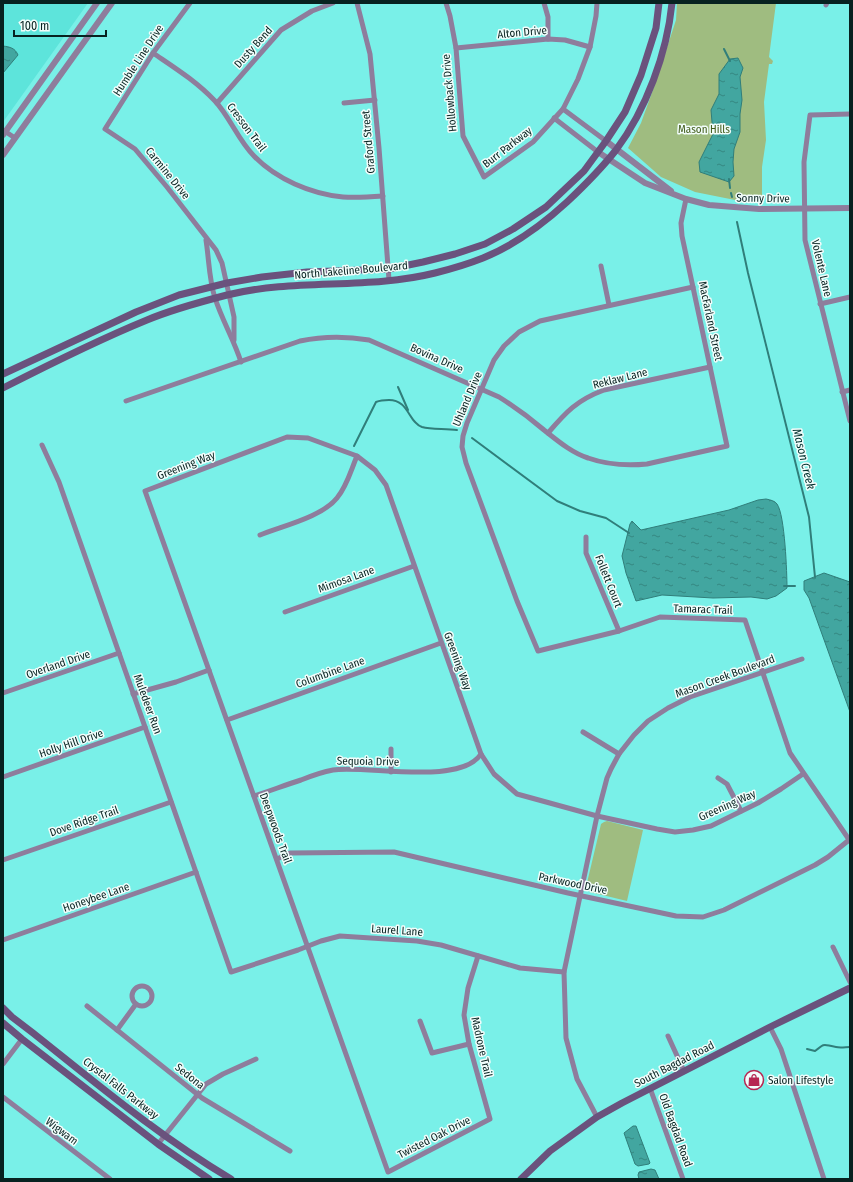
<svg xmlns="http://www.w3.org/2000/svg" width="853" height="1182" font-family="'Fira Sans Condensed',sans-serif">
	<defs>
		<pattern id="water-ripples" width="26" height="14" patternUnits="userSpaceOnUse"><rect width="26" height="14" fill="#42a6a0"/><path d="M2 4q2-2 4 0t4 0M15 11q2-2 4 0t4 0" fill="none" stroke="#358782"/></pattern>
	</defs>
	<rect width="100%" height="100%" fill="#79f0e8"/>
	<path fill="#5de4db" d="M3,3H88L3,122Z"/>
	<g fill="#9fbc80">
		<path d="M677,3H776L769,57L773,61L772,64H769L764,102L766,140L762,167V200L740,201L695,192L661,177L628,148L641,123L654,87L676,20Z"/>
		<path d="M607,821L643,830L627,901L590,892L586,887L601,824L604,822Z"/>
	</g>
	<g fill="url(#water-ripples)" stroke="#307e7a">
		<path d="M3,46C10,47 15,48 18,55L3,73Z"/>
		<path d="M738,58L743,68L740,77L742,100L740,114V132L734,149L733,162L734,176L729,182L700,172L699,162L713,134L711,110L719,94V74L730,59Z"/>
		<path d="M766,499C771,500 775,501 777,504C785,515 787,574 787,588L776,596L767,599L751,597L713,598L662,595L636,601L626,573L622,556L630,524L632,521L641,530L729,510L758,500Z"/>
		<path d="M824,573L850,582V712L809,598L804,590V581Z"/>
		<path d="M633,1126H636L650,1163L649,1164L638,1166L635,1164L624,1133Z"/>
		<path d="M651,1169L655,1170L659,1179H639L638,1175L639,1172Z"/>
	</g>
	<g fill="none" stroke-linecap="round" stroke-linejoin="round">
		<g stroke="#307e7a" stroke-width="2">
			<path d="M724,49L730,61"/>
			<path d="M729,179L730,188"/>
			<path d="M731,193L732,197"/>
			<path d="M737,222L748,273L809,517L815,577"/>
			<path d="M398,387L408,410"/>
			<path d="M472,438L557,501L580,511L606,518L629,533"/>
			<path d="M354,446L376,402C381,400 384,400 389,400C409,400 408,422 422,427C432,430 446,428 457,430"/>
			<path d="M784,586H795"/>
			<path d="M807,1049L815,1051C826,1042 823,1045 836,1047C840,1048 846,1047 850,1047"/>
		</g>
		<g stroke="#8e7d9c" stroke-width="5">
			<path d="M190,3L153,53L105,129L135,149L167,187L216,250L222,263L234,317V340"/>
			<path d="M357,3L370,54L379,148L389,280"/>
			<path d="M446,3L450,16L456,48L463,136L484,177L533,142L563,109L578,79L590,47L596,16L597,3"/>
			<path d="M544,3L548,17V39"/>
			<path d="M826,5L827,3"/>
			<path d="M456,48L548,39L565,40L590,47"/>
			<path d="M153,53C175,68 196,81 215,101C230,117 238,140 254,156C276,179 311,194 343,197C356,198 370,197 383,196"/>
			<path d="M217,103L281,30L312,11L333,3"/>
			<path d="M344,103L375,100"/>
			<path d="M563,109L606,141"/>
			<path d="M850,114L810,115L804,162L805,240L850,421"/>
			<path d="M554,118L598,152"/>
			<path d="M3,130L15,138"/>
			<path d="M206,240C209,259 209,280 215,298C222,320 234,340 241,362"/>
			<path d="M601,266L609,305"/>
			<path d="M693,287L540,321L519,332L504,346L494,360L467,423L463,436L462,447L466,463L517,601L538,651L619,631L660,617L745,620L790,753L850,841"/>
			<path d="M820,304L850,297"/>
			<path d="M842,392L850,390"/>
			<path d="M126,401L300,341C324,336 345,336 369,340L499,397C515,407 530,418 544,430C558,441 572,453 588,458C608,465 627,466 647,464L727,446L682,236L681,223L686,199"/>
			<path d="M548,433C566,412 577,400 604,390L710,367"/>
			<path d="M42,445L59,482L231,972L298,950L321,941L340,936L417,941L441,945L520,968L564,972"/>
			<path d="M260,535C282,526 322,517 337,498C347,486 351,470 357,456"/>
			<path d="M586,537V553L619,631"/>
			<path d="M285,612L414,566"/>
			<path d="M3,693L119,653"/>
			<path d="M133,694L176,682L209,670"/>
			<path d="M227,720L441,643"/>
			<path d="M583,732L619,754"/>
			<path d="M391,749V772"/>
			<path d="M3,777L145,727"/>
			<path d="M718,778L727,784L741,811"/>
			<path d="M254,796C270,791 285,785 301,780C311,776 322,772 333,770C367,765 460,786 481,754"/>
			<path d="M277,859L290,853L394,852L568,893L676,916L703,917L724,910L815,865L828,857L849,840"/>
			<path d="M3,860L171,802"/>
			<path d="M3,940L196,872"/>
			<path d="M833,947L850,982"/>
			<path d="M478,956L468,988L464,1015L469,1044L490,1119L388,1172L145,491L287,437L308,438L357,456L375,470L386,485L481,754L494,774L517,794L597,816L657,829L675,832L693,830L711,826L758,803L781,789L803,774"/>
			<circle cx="142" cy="996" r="10"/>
			<path d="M87,1006L202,1098L290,1151"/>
			<path d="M420,1021L432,1053L469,1044"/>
			<path d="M770,1027L781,1049L824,1179"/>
			<path d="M117,1030L136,1004"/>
			<path d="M668,1036L684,1071"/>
			<path d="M3,1064L22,1039"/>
			<path d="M650,1088L683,1179"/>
			<path d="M3,1097L110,1179"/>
			<path d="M597,1117L577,1079L566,1038L564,972L597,816L607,778L611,769L619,754L634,735L648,721L668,708L690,697L802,659"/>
			<path d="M158,1144L206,1084L223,1074L256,1059"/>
		</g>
		<g stroke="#8e7d9c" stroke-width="6">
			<path d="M3,135L97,3"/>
			<path d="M606,141L671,191"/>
			<path d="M598,152L645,183L686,199L709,205L759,209L850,208"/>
			<path d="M3,155L112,3"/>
		</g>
		<g stroke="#6a527d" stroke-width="7">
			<path d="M3,374L136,312L179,295L227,283L262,277L307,272L389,269L423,262L455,254L485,244L513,229L546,207L584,171L606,141L625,112L641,75L656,28L659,3"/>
			<path d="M3,388C50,364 98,340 147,320C173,309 200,302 227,295C295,278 367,290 435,273C451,269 468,264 483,258C515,245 542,225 567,202C584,186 601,169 616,150C646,110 667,53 672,3"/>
			<path d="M3,1008L12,1017L33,1033C97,1084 160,1137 231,1179"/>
			<path d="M3,1023L22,1039L158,1144L209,1179"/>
			<path d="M521,1179L550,1151L597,1117L622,1103L770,1027L850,988"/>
		</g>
	</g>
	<defs>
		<g id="shop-ring" transform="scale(1)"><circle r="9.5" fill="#f2fdfb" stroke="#b62651" stroke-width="1.5"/><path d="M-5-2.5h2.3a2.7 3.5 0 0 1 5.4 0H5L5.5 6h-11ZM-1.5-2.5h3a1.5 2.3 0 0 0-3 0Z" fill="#b62651"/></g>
	</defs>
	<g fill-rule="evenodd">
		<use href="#shop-ring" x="754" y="1080"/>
	</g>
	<g text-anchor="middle" stroke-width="3" stroke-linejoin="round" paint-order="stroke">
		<g font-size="11" fill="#072220" stroke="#f2fdfb">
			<text transform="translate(522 32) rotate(-5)" y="4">Alton Drive</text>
			<text transform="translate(253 47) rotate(-48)" y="4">Dusty Bend</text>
			<text transform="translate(138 60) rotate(-57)" y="4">Humble Line Drive</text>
			<text transform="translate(449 93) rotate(-95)" y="4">Hollowback Drive</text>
			<text transform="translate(247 127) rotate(53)" y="4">Cresson Trail</text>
			<text transform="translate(368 142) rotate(-95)" y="4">Graford Street</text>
			<text transform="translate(507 147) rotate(-38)" y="4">Burr Parkway</text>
			<text transform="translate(168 173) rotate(51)" y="4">Carmine Drive</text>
			<text transform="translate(763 198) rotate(1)" y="4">Sonny Drive</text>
			<text transform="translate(822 268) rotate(77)" y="4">Volente Lane</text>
			<text transform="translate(351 270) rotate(-5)" y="4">North Lakeline Boulevard</text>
			<text transform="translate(711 321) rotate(78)" y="4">MacFarland Street</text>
			<text transform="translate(437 358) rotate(24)" y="4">Bovina Drive</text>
			<text transform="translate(620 378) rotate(-14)" y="4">Reklaw Lane</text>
			<text transform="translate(467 399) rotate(-67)" y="4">Uhland Drive</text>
			<text transform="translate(186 465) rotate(-21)" y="4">Greening Way</text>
			<text transform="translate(346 579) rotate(-20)" y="4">Mimosa Lane</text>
			<text transform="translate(609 581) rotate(68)" y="4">Follett Court</text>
			<text transform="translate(703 609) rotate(2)" y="4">Tamarac Trail</text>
			<text transform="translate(458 661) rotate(70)" y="4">Greening Way</text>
			<text transform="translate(58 664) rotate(-19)" y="4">Overland Drive</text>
			<text transform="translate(330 672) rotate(-20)" y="4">Columbine Lane</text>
			<text transform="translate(725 676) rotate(-20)" y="4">Mason Creek Boulevard</text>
			<text transform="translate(148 704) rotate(70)" y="4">Muledeer Run</text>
			<text transform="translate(71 743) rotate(-19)" y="4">Holly Hill Drive</text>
			<text transform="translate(368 761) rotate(1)" y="4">Sequoia Drive</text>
			<text transform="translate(727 805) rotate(-24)" y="4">Greening Way</text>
			<text transform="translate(84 821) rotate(-19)" y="4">Dove Ridge Trail</text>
			<text transform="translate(276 828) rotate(70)" y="4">Deepwoods Trail</text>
			<text transform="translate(573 883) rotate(12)" y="4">Parkwood Drive</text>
			<text transform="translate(96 897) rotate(-19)" y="4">Honeybee Lane</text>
			<text transform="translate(397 930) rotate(4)" y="4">Laurel Lane</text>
			<text transform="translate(482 1047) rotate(77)" y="4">Madrone Trail</text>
			<text transform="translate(674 1064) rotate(-27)" y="4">South Bagdad Road</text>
			<text transform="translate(190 1076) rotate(39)" y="4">Sedona</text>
			<text transform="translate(121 1088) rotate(38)" y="4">Crystal Falls Parkway</text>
			<text transform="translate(676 1130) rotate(70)" y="4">Old Bagdad Road</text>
			<text transform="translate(62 1131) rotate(37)" y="4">Wigwam</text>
			<text transform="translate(434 1137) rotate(-27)" y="4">Twisted Oak Drive</text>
		</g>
		<g font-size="11" fill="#405c19" stroke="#f2fdfb">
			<text x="704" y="133">Mason Hills</text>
		</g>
		<g font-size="11" fill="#072220" stroke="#f2fdfb" text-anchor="start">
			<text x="768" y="1084">Salon Lifestyle</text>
		</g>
		<g font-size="12" font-style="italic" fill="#00312e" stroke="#f2fdfb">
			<text transform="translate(804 459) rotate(76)" y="4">Mason Creek</text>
		</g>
	</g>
	<rect width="853" height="1182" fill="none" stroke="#072220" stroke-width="8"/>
	<path d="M14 30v6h92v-6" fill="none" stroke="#072220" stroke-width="2"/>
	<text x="20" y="30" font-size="12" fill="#072220" stroke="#f2fdfb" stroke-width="3" paint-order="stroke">100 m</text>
</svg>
